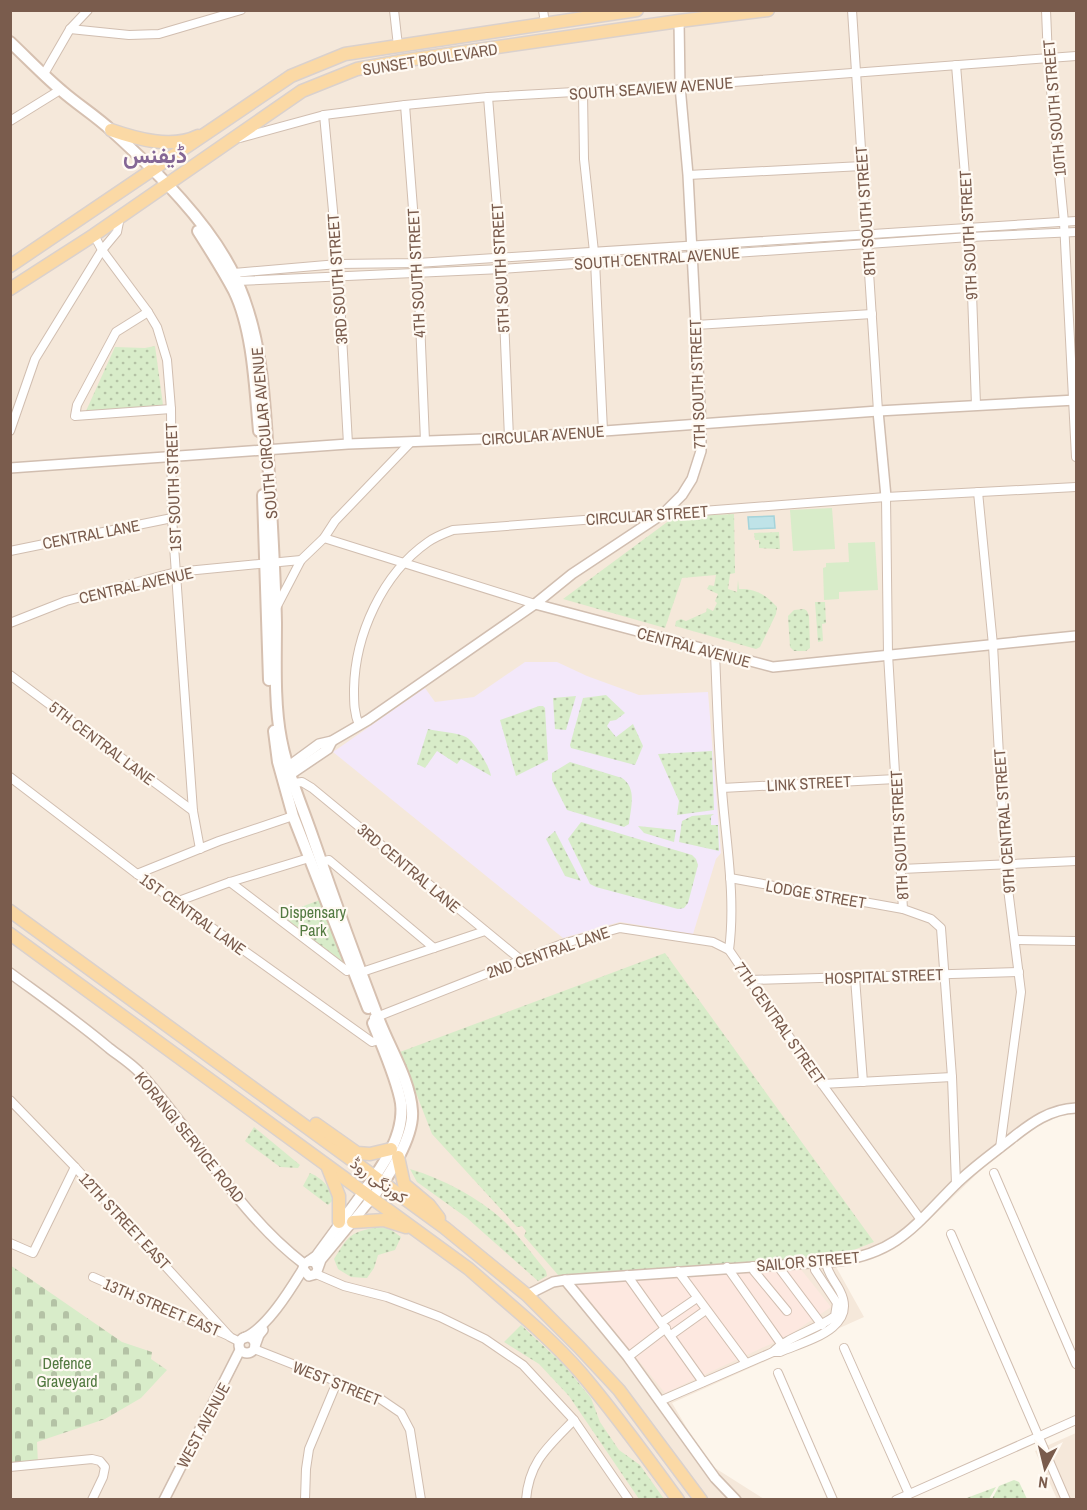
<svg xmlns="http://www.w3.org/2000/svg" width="1087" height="1510" font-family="'Archivo Narrow',Vazirmatn,sans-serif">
	<defs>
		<pattern id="grass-dots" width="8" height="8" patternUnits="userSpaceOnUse" patternTransform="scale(1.5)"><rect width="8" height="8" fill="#d8ecc9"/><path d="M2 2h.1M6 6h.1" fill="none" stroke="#b4c2a5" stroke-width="1.8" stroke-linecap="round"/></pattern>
		<pattern id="cemetery-stones" width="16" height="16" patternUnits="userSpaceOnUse" patternTransform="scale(1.5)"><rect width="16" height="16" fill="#d8ecc9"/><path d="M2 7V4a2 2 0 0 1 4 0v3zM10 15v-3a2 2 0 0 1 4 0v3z" fill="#b4c2a5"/></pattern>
	</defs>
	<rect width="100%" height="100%" fill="#fdf6ec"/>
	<g fill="#f5e8da">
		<path d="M10,11H1076V1113H1063L1041,1122L984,1167L925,1224L885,1250L835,1265L864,1317L672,1403L700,1450L715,1468L764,1499H11Z"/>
		<path d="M1076,1433V1499H1057L1035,1451Z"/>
	</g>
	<path fill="#fde8e0" d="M799,1267L831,1307L788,1336L665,1393L575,1283Z"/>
	<path fill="#f3e8fa" d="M525,662H557L587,676L639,695L708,692L721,853L716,859L693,934L620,922L563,938L333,752L425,688L435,702L474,697Z"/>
	<g fill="url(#grass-dots)">
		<path d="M155,346L163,405L86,411L115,347L145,348Z"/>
		<path d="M734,514L735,573L730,574L728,589L737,592L738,580L739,589C755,588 766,595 777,607L776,614L760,647L756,649L675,626L676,621L681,619L686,621L706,612L707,608L713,611L717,603L715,601L718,594L707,589L709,585L714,586L716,575L682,578L665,628L563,599L674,517Z"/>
		<path d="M779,532L780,549L759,548V540H755L754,533Z"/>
		<path d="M815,602H825L826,623L822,624L823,641L818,642Z"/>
		<path d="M804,609L807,611L809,616L810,648L806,651H794L790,647L788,616L794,610Z"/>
		<path d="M606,695L625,713L616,720L610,721L607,726L616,737L633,724L643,746L635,765L571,748L570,745L583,698Z"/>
		<path d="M576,696L566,730L555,729L553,698Z"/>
		<path d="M539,706H543L545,708L548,760L516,776L500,720Z"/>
		<path d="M428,729C439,732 455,732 466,737C474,741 490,767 491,776L461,759L457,764L437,751L425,768L417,764Z"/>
		<path d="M712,751L714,810L677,815L679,801L658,754Z"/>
		<path d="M570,762L622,778C637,788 631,807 629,824L624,827L567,810L552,780V773Z"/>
		<path d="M714,814L711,816V825H718L719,851L679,842L682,821L692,816Z"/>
		<path d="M581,822L692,855L696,859L698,865L688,903L684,908L678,909L596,887L590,884L568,839Z"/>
		<path d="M638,826L676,830L674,842L644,833Z"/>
		<path d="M555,831L581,881L565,876L546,839Z"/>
		<path d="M325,898L348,970L277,916Z"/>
		<path d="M665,953L874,1242L836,1257L559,1276L524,1236L526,1231L522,1226L517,1227L432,1134L400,1052Z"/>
		<path d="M254,1127L300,1165L298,1168L280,1167L245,1141Z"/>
		<path d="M410,1169C443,1179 478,1197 504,1221C519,1236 532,1254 546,1271L547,1276L538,1281L467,1218L417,1182Z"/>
		<path d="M310,1173C323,1179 331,1187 332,1201L328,1205L303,1186Z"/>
		<path d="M378,1227L390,1229L401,1237L395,1250L378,1255L374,1268L367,1278L351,1277L338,1269L334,1259C350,1234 349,1233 378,1227Z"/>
		<path d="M521,1325L564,1365L591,1398L600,1422L619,1450L640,1465L664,1499H639L569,1396L539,1364L504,1342Z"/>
		<path d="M1014,1480L1019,1482L1027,1499H992L999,1486Z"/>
		<path d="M996,1487L989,1499H964Z"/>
	</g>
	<path fill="url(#cemetery-stones)" d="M10,1265L122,1342L152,1352L151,1359L167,1370L141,1398L105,1419L37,1442L38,1464L10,1466Z"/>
	<g fill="#d8ecc9">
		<path d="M832,508L835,549L793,551L790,510Z"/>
		<path d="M875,542L878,590L839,592V599L824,600L823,568L826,567V563L849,562L848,543Z"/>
	</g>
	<path fill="#bfe3e8" stroke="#a5d3da" stroke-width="1.5" d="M774,516L775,528L749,529L748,517Z"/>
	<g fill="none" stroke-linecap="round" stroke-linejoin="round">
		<g stroke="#d1beb0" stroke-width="10">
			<g id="minor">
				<path d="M394,10L398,46"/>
				<path d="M543,10L545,23"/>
				<path d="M852,10L878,411"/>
				<path d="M1046,10L1048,59L1064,222L1076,457"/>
				<path d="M70,29L129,35L159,34L241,10"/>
				<path d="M956,65L970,237L976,405"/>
				<path d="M44,74L70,29L88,10"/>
				<path d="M583,92L584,159L595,261L603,431"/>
				<path d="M488,97L502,269L509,438"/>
				<path d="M405,105L418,273L425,441"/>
				<path d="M324,115L338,264L348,444"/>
				<path d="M10,121L60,90"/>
				<path d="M240,138L324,115L405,105L488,97L680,86L1076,56"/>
				<path d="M688,175L862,166"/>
				<path d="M120,217L117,232L102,250L148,312L157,327L167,360L171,409L172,518L193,811L200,849"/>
				<path d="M234,273L338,264L417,263L1076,221"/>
				<path d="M237,281L502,269L970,237L1076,232"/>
				<path d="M148,312L116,332L77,405L75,416L171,409"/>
				<path d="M696,325L872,314"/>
				<path d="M10,431L35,359L102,250L94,235"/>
				<path d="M978,492L993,645L1005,865L1021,992L1000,1148"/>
				<path d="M886,497L888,654L903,909L931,919L941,928L952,1077L956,1184"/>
				<path d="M324,538L535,604"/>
				<path d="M10,551L172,518"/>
				<path d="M276,608L301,560L324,538L335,521L410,443"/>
				<path d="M10,623L66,601L176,572L301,560"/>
				<path d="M715,653C717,699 718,745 722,790C726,843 736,897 729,950L822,1084L921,1220"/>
				<path d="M10,675L193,811"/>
				<path d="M359,725C354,713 354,703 354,689C355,635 382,574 428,542C435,537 445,533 453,530L886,497L1076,487"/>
				<path d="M10,777L137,874L372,1042L379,1040"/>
				<path d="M294,783L302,782L312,788L521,960"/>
				<path d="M722,788L896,779"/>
				<path d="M321,862L329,860L434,948"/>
				<path d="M901,869L1076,861"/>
				<path d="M137,874L219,841L293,816"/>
				<path d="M730,878L903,909"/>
				<path d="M230,882L347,971L353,969"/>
				<path d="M176,902L230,882L309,858"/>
				<path d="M1015,940L1076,941"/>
				<path d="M362,972L485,931"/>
				<path d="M855,978L863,1082"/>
				<path d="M750,980L1019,972"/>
				<path d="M374,1018L562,944L620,928L713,942L729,950"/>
				<path d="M822,1084L952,1077"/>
				<path d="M10,1100L75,1167L230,1337L240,1342"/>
				<path d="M994,1173L1076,1364"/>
				<path d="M951,1234L1066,1500"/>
				<path d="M10,1243L33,1253L75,1167"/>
				<path d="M780,1265V1269L822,1325"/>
				<path d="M753,1266L754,1271L787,1311"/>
				<path d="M727,1267L782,1345"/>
				<path d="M678,1271L746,1363"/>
				<path d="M316,1274L344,1286L387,1297L440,1317L485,1339L523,1365L574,1420L629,1500"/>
				<path d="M627,1275L703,1382"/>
				<path d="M93,1277L229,1336"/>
				<path d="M662,1322L697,1298"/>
				<path d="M671,1335L706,1310"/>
				<path d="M844,1348L909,1494"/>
				<path d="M254,1349L379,1398L401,1413L410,1430L421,1500"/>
				<path d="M773,1352H780C805,1341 859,1329 840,1291C835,1281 827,1273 826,1262"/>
				<path d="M628,1357L666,1328"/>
				<path d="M778,1373L833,1500"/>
				<path d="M660,1401L773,1352C785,1338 818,1329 835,1316L837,1303L815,1270V1262"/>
				<path d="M10,1467L92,1459L100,1461L105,1467L103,1477L92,1500"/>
				<path d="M305,1500L306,1469L309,1449L337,1382"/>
				<path d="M526,1500C529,1461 549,1446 574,1420"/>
				<path d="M896,1500L1076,1420"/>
			</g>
		</g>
		<g stroke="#d1beb0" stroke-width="12">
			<g id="tertiary">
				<path d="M878,411L886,497"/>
				<path d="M10,468L348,444L509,438L878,411L1076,400"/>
				<path d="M535,604L773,667L1076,636"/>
				<path d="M289,766L319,744L332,741L368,720L535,604L572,574L664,513L682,495L692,479L701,451V424L688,175L680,86L679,21"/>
				<path d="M291,774L328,749L332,741"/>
				<path d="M10,973C44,998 77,1021 109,1048C119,1056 132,1064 141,1074C197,1136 237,1213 304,1264"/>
				<path d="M309,1261L316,1256L363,1192"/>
				<path d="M318,1268L315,1262L309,1261L304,1264L303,1269L309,1276L316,1274L321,1260L372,1198"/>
				<path d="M565,1280L628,1357L715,1478L736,1500"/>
				<path d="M527,1295L553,1282L565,1280L839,1261C898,1252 915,1225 955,1185C972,1168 992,1154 1011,1139C1031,1123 1050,1109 1076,1108"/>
				<circle cx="247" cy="1345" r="8"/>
				<path d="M244,1338C267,1328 290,1290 303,1269"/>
				<path d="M255,1346L259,1335L263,1330"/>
				<path d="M164,1500L240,1350"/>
			</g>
		</g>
		<g stroke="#d6c0b0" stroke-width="14">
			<g id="secondary">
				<path d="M10,42C27,58 44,76 62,91C78,105 96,116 112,131C156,171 211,224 236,279C264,340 265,408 269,475C272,524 275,574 276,623C276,660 274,703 281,739C287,772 302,806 313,838C334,899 356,960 379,1020C390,1049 410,1080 412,1111C414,1137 388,1178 372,1198"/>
				<path d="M198,231C210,250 223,270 234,291C253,330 255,388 259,431"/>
				<path d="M263,495L269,680"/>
				<path d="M274,731L278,762L293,816L368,1008"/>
				<path d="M363,1192C382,1168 405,1135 401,1103C397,1079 382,1046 373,1023"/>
			</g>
		</g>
		<g stroke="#dad1cd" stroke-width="15">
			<g id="primary">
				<path d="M111,130C137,139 172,149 198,136"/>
				<path d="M10,266L291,76L345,54L637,10"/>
				<path d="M10,289L94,235L302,91L357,69L407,60L679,21L768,10"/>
				<path d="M10,911L445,1228L527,1295L579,1347L619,1390L701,1500"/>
				<path d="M10,934L469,1269C506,1302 547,1334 580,1372C615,1413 646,1456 678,1500"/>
				<path d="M316,1124L357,1153L370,1154L391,1149"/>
				<path d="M398,1157L404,1184L429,1205L439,1218"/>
				<path d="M328,1168L339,1196V1222"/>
				<path d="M353,1222L384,1220L406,1227"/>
			</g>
		</g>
		<use href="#minor" stroke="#fff" stroke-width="8"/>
		<use href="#tertiary" stroke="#fff" stroke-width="9"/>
		<use href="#secondary" stroke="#fff" stroke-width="10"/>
		<use href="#primary" stroke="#fbd9a5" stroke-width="12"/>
	</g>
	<g text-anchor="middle" stroke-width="4.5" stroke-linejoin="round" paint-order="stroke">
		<g font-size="16" fill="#7a5c4d" stroke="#fffaf3">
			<text transform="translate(430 59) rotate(-9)" y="6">SUNSET BOULEVARD</text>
			<text transform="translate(651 88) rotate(-4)" y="6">SOUTH SEAVIEW AVENUE</text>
			<text transform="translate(1054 108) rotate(-95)" y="6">10TH SOUTH STREET</text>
			<text transform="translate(865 211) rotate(-94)" y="6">8TH SOUTH STREET</text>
			<text transform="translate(968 235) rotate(-93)" y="6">9TH SOUTH STREET</text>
			<text transform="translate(657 258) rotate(-4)" y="6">SOUTH CENTRAL AVENUE</text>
			<text transform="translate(500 268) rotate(-93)" y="6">5TH SOUTH STREET</text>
			<text transform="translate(416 273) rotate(-93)" y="6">4TH SOUTH STREET</text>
			<text transform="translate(337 279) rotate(-94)" y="6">3RD SOUTH STREET</text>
			<text transform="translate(697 384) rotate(-92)" y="6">7TH SOUTH STREET</text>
			<text transform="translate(264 433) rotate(-95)" y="6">SOUTH CIRCULAR AVENUE</text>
			<text transform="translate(543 435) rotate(-4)" y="6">CIRCULAR AVENUE</text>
			<text transform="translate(173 487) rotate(-92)" y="6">1ST SOUTH STREET</text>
			<text transform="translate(647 515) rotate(-4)" y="6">CIRCULAR STREET</text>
			<text transform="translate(91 534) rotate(-11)" y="6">CENTRAL LANE</text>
			<text transform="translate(136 585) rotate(-13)" y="6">CENTRAL AVENUE</text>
			<text transform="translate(694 647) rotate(15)" y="6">CENTRAL AVENUE</text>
			<text transform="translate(102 743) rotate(37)" y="6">5TH CENTRAL LANE</text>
			<text transform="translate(809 783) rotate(-3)" y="6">LINK STREET</text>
			<text transform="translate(1004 821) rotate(-94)" y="6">9TH CENTRAL STREET</text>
			<text transform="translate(899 835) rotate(-93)" y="6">8TH SOUTH STREET</text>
			<text transform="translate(409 868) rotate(40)" y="6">3RD CENTRAL LANE</text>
			<text transform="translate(816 894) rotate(10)" y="6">LODGE STREET</text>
			<text transform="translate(193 914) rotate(36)" y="6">1ST CENTRAL LANE</text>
			<text transform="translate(548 952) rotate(-19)" y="6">2ND CENTRAL LANE</text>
			<text transform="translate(884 976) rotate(-2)" y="6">HOSPITAL STREET</text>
			<text transform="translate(780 1023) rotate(55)" y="6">7TH CENTRAL STREET</text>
			<text transform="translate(190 1137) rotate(51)" y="6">KORANGI SERVICE ROAD</text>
			<text transform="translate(379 1180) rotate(36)" y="6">کورنگی روڈ</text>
			<text transform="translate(125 1221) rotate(47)" y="6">12TH STREET EAST</text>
			<text transform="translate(808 1261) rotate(-5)" y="6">SAILOR STREET</text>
			<text transform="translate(162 1307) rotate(23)" y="6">13TH STREET EAST</text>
			<text transform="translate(337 1383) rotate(22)" y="6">WEST STREET</text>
			<text transform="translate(203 1425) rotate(-62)" y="6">WEST AVENUE</text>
		</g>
		<g font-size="16" fill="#537a41" stroke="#fffaf3">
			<text x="313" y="918">Dispensary<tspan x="313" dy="18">Park</tspan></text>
			<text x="67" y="1369">Defence<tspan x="67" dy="18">Graveyard</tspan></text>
		</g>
		<g font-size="22" font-weight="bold" fill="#846695" stroke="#fffaf3">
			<text x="155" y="163">ڈیفنس</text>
		</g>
	</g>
	<rect width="1087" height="1510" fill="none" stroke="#7a5c4d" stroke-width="24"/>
	<g transform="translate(1045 1468) rotate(187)" stroke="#fffaf3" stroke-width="4.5" paint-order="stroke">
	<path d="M0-4.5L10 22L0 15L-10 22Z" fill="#7a5c4d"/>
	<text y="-9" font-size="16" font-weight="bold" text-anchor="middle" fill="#7a5c4d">N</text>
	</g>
</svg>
